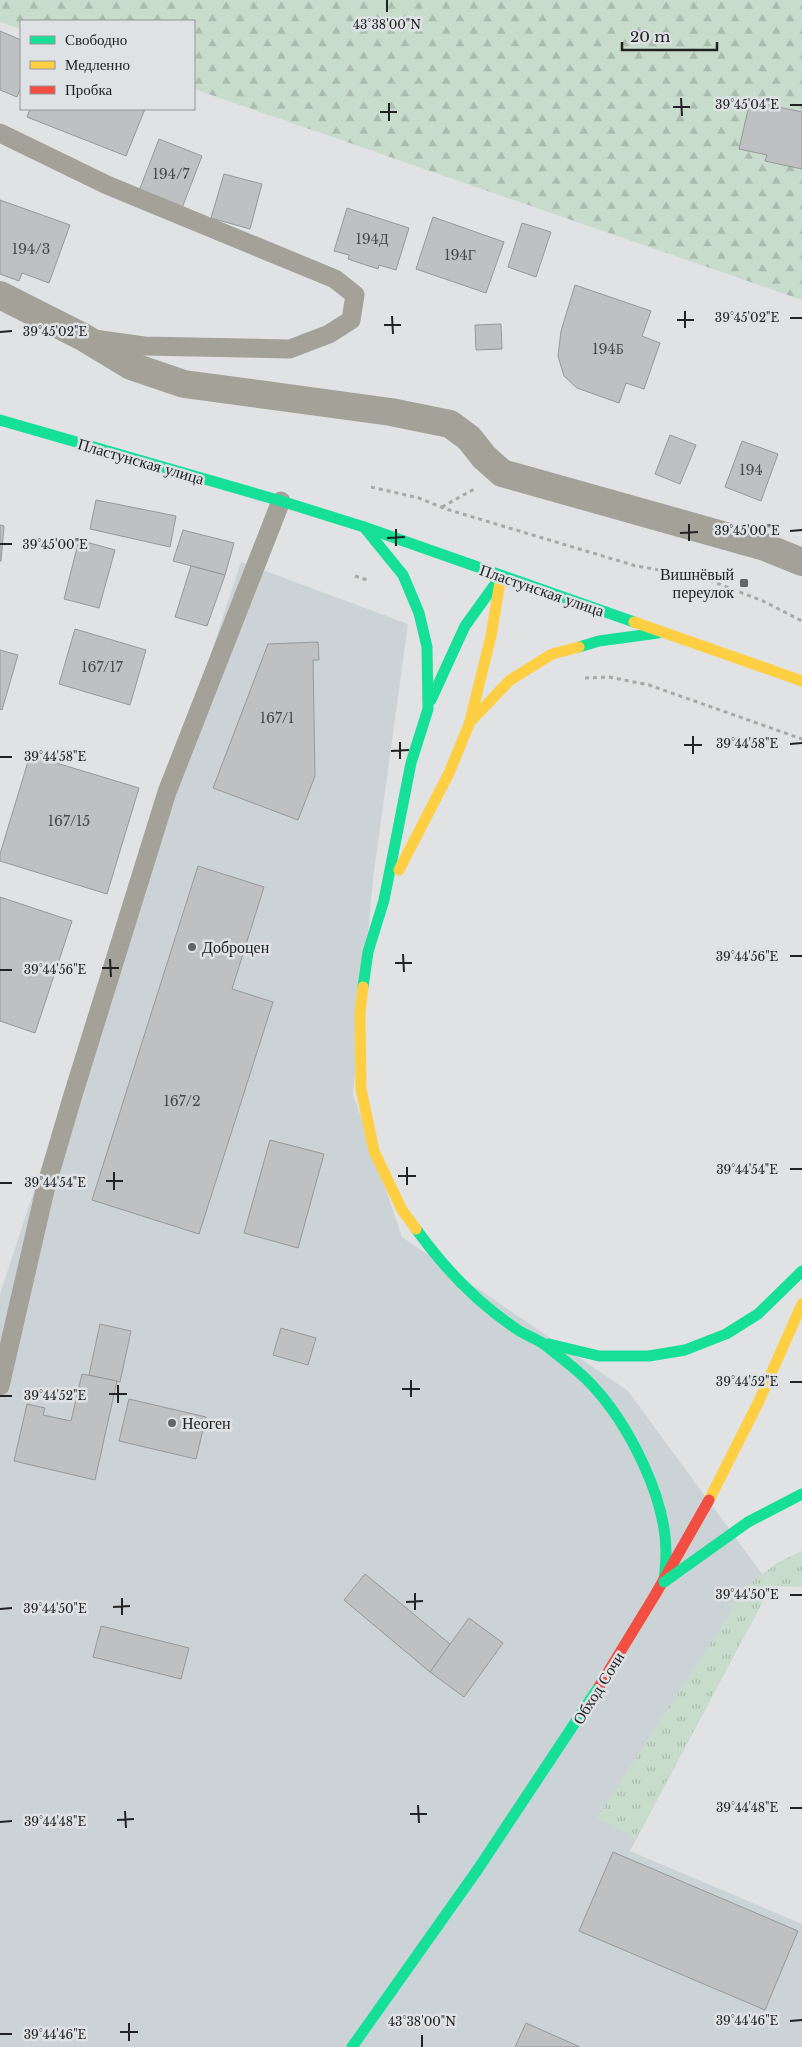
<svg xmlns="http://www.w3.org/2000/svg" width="802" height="2047" font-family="'Libre Baskerville',serif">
	<defs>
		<pattern id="grass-tufts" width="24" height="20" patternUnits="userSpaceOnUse" patternTransform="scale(1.25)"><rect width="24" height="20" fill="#c7dccb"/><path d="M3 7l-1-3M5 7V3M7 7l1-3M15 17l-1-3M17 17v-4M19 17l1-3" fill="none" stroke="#abbcae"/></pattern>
		<pattern id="forest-firs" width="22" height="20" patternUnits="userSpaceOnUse" patternTransform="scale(1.25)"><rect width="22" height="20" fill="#c7dccb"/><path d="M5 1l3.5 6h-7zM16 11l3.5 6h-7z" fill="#abbcae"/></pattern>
	</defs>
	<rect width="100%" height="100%" fill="#e0e2e4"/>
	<path fill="#ccd3d7" d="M241,562L408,624L373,879L353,1094L402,1237L628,1391L771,1586L630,1851L802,1924V2047H0V1294Z"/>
	<path fill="url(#grass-tufts)" d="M802,1551V1587L771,1586L636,1838L597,1818L748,1585L777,1563Z"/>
	<path fill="url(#forest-firs)" d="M0,0H802V300L194,89V21H21V29L0,22Z"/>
	<g fill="#bfc0c1" stroke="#979899">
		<path d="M0,31L21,40V87L17,97L0,90Z"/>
		<path d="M750,101L802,112V169L765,161L767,155L739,149Z"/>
		<path d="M30,109H145L126,156L27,117Z"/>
		<path d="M159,139L202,156L182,208L139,191Z"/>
		<path d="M224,174L262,184L250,229L211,218Z"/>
		<path d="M0,200L70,225L49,283L22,273L19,281L0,274Z"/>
		<path d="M347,208L409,228L396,270L379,265L378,269L348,259L349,255L334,251Z"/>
		<path d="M433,217L504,242L486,293L416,269Z"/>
		<path d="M522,223L551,232L536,277L508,267Z"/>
		<path d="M575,285L651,311L642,336L660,343L644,389L626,383L619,403L577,388L564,376L558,356L561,331Z"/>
		<path d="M501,324L502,349L476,350L475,325Z"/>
		<path d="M670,435L696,445L680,484L655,474Z"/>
		<path d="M742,441L778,454L761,501L725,487Z"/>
		<path d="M96,500L176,516L170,547L90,529Z"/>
		<path d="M0,525L4,526L1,561H0Z"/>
		<path d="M183,530L234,543L225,575L173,561Z"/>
		<path d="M79,540L115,550L99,608L64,599Z"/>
		<path d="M191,566L225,575L207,626L175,617Z"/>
		<path d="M75,629L146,650L130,705L59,684Z"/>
		<path d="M318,642L319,660H313L315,776L298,820L213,788L268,644Z"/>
		<path d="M0,650L18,655L2,710L0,709Z"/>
		<path d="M30,755L139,788L107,894L0,861V854Z"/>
		<path d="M198,866L264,887L232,989L273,1002L199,1234L92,1200Z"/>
		<path d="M0,897L72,921L35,1033L0,1021Z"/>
		<path d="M270,1140L324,1154L298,1248L244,1233Z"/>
		<path d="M100,1324L131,1331L120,1382L89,1375Z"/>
		<path d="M281,1328L316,1338L308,1365L273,1355Z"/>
		<path d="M82,1374L117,1381L95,1480L14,1461L27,1404L45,1408L43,1415L71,1421Z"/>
		<path d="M129,1399L206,1417L196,1459L119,1441Z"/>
		<path d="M365,1574L450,1644L430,1672L344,1600Z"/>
		<path d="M469,1618L503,1643L464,1697L430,1672Z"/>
		<path d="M101,1626L189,1648L181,1679L93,1657Z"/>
		<path d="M613,1852L798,1931L765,2010L579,1931Z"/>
		<path d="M526,2023L580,2047H515Z"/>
	</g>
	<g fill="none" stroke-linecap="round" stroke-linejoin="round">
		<g stroke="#aaa9a3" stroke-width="3" stroke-dasharray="4 4" stroke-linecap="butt">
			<path d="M371,487L419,498L446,509L636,566L701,577L763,601L802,621"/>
			<path d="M442,507L476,488"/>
			<path d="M355,576L367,580"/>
			<path d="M585,678L609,677L649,685L802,739"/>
		</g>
		<g stroke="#a4a198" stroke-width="19">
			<path d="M0,133L107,185L335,279L355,295L351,320L329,334L290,349L144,346L94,339"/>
			<path d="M0,1386L45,1190L73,1095L167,792L281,501"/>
		</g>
		<path stroke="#a4a198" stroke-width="28" d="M0,295L83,337L131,366L184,384L391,412L450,424L469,438L484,457L502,473L765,547L802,562"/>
		<g stroke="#16e098" stroke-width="11">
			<path d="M0,420L281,501L364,527L634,622"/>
			<path d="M579,647L599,641L658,633"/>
			<path d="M431,700L465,626L501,576"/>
			<path d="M363,987L368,952L384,900L411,763L428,709L427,647L419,613L403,575L364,527"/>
			<path d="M416,1229C444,1268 475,1301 515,1328C524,1335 536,1338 545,1345C560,1357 578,1370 591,1384C628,1423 666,1497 666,1552C666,1562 665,1572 664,1582"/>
			<path d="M549,1344L599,1356H649L685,1350L726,1334L758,1314L802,1271"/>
			<path d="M352,2047L478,1869L600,1685"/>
		</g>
		<g stroke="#ffcf43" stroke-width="11">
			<path d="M634,622L802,681"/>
			<path d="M470,721L491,636L500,582"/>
			<path d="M399,870L449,773L470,722L510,680L552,654L579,647"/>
			<path d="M363,987L360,1013L361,1089L374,1151L402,1210L416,1229"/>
			<path d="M709,1500L758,1403L802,1304"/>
		</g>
		<path stroke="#f24e42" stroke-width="11" d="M600,1685L655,1595L709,1500"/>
		<path stroke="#16e098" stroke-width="11" d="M664,1582L748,1522L802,1494"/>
	</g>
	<path fill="none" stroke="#212223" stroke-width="2" d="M387,0V12M681,98L682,116M389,103V121M790,105H802M673,107H690M380,112H397M685,311V328M392,316L393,334M790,318H802M677,320H694M384,325H401M0,332L12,331M689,524V541M396,529V546M790,531L802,530M680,533L698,532M387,538L405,537M0,544H12M693,736V754M400,742V759M790,744L802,743M684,745H702M391,751L409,750M0,757H12M403,954L404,972M790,956H802M110,959L111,977M395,963H412M102,968H119M0,970H12M407,1167V1185M790,1169H802M114,1172V1190M398,1176H416M106,1181H123M0,1183H12M411,1380V1397M790,1382H802M118,1385V1403M402,1389H420M109,1394H127M0,1396H12M415,1593V1610M790,1595H802M122,1598V1615M406,1602L423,1601M113,1607L130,1606M0,1609L12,1608M418,1805L419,1823M790,1808H802M125,1811L126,1828M410,1814H427M117,1820L134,1819M0,1822L12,1821M790,2021L802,2020M129,2023V2041M120,2032H138M0,2034H12M422,2035V2047"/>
	<g fill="#646567" stroke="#dfe2e5" stroke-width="2">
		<rect x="739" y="578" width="10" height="10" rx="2.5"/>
		<circle cx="192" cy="947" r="5"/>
		<circle cx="172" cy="1423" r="5"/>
	</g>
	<g text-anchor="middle" stroke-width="5" stroke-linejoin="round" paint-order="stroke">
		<g font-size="14" fill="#484a4a">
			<text x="171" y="179">194/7</text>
			<text x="372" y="244">194Д</text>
			<text x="31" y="254">194/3</text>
			<text x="460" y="260">194Г</text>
			<text x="608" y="354">194Б</text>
			<text x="751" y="475">194</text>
			<text x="102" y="672">167/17</text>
			<text x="277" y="723">167/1</text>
			<text x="69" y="826">167/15</text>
			<text x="182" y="1106">167/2</text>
		</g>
		<g font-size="16" fill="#212223" stroke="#dfe2e5">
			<text transform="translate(141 461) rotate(16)" y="6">Пластунская улица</text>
			<text transform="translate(542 590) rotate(19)" y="6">Пластунская улица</text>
			<text transform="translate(598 1688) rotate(-58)" y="6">Обход Сочи</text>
		</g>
		<g font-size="16" fill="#212223" stroke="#dfe2e5" text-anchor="start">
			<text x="734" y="580" text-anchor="end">Вишнёвый<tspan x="734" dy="18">переулок</tspan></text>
			<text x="202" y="953">Доброцен</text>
			<text x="182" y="1429">Неоген</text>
		</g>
	</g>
	<g font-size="12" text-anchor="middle" fill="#212223" stroke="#dfe2e5" stroke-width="5" stroke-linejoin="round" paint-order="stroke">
		<text x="387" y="29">43°38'00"N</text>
		<text x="747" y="109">39°45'04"E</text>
		<text x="747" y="322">39°45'02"E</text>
		<text x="55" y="336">39°45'02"E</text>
		<text x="747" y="535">39°45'00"E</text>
		<text x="55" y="549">39°45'00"E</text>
		<text x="747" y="748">39°44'58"E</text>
		<text x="55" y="761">39°44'58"E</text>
		<text x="747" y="961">39°44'56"E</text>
		<text x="55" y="974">39°44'56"E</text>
		<text x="747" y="1174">39°44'54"E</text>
		<text x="55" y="1187">39°44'54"E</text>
		<text x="747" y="1386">39°44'52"E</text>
		<text x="55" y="1400">39°44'52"E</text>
		<text x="747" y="1599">39°44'50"E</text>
		<text x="55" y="1613">39°44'50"E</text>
		<text x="747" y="1812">39°44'48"E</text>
		<text x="55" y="1826">39°44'48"E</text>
		<text x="747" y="2025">39°44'46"E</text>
		<text x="422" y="2026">43°38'00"N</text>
		<text x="55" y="2039">39°44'46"E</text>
	</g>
	<rect x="20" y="20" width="175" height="90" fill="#dfe2e5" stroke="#939597"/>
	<rect x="30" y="36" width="25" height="8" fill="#16e098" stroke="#939597"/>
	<text x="65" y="45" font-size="15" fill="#212223">Свободно</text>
	<rect x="30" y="61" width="25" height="8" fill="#ffcf43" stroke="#939597"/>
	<text x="65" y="70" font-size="15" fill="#212223">Медленно</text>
	<rect x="30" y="86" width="25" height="8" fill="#f24e42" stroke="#939597"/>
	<text x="65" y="95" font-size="15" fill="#212223">Пробка</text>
	<path d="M622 42v8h95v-8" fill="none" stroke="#212223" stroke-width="2.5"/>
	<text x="630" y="42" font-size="15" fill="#212223" stroke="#dfe2e5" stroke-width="4" paint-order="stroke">20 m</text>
</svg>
